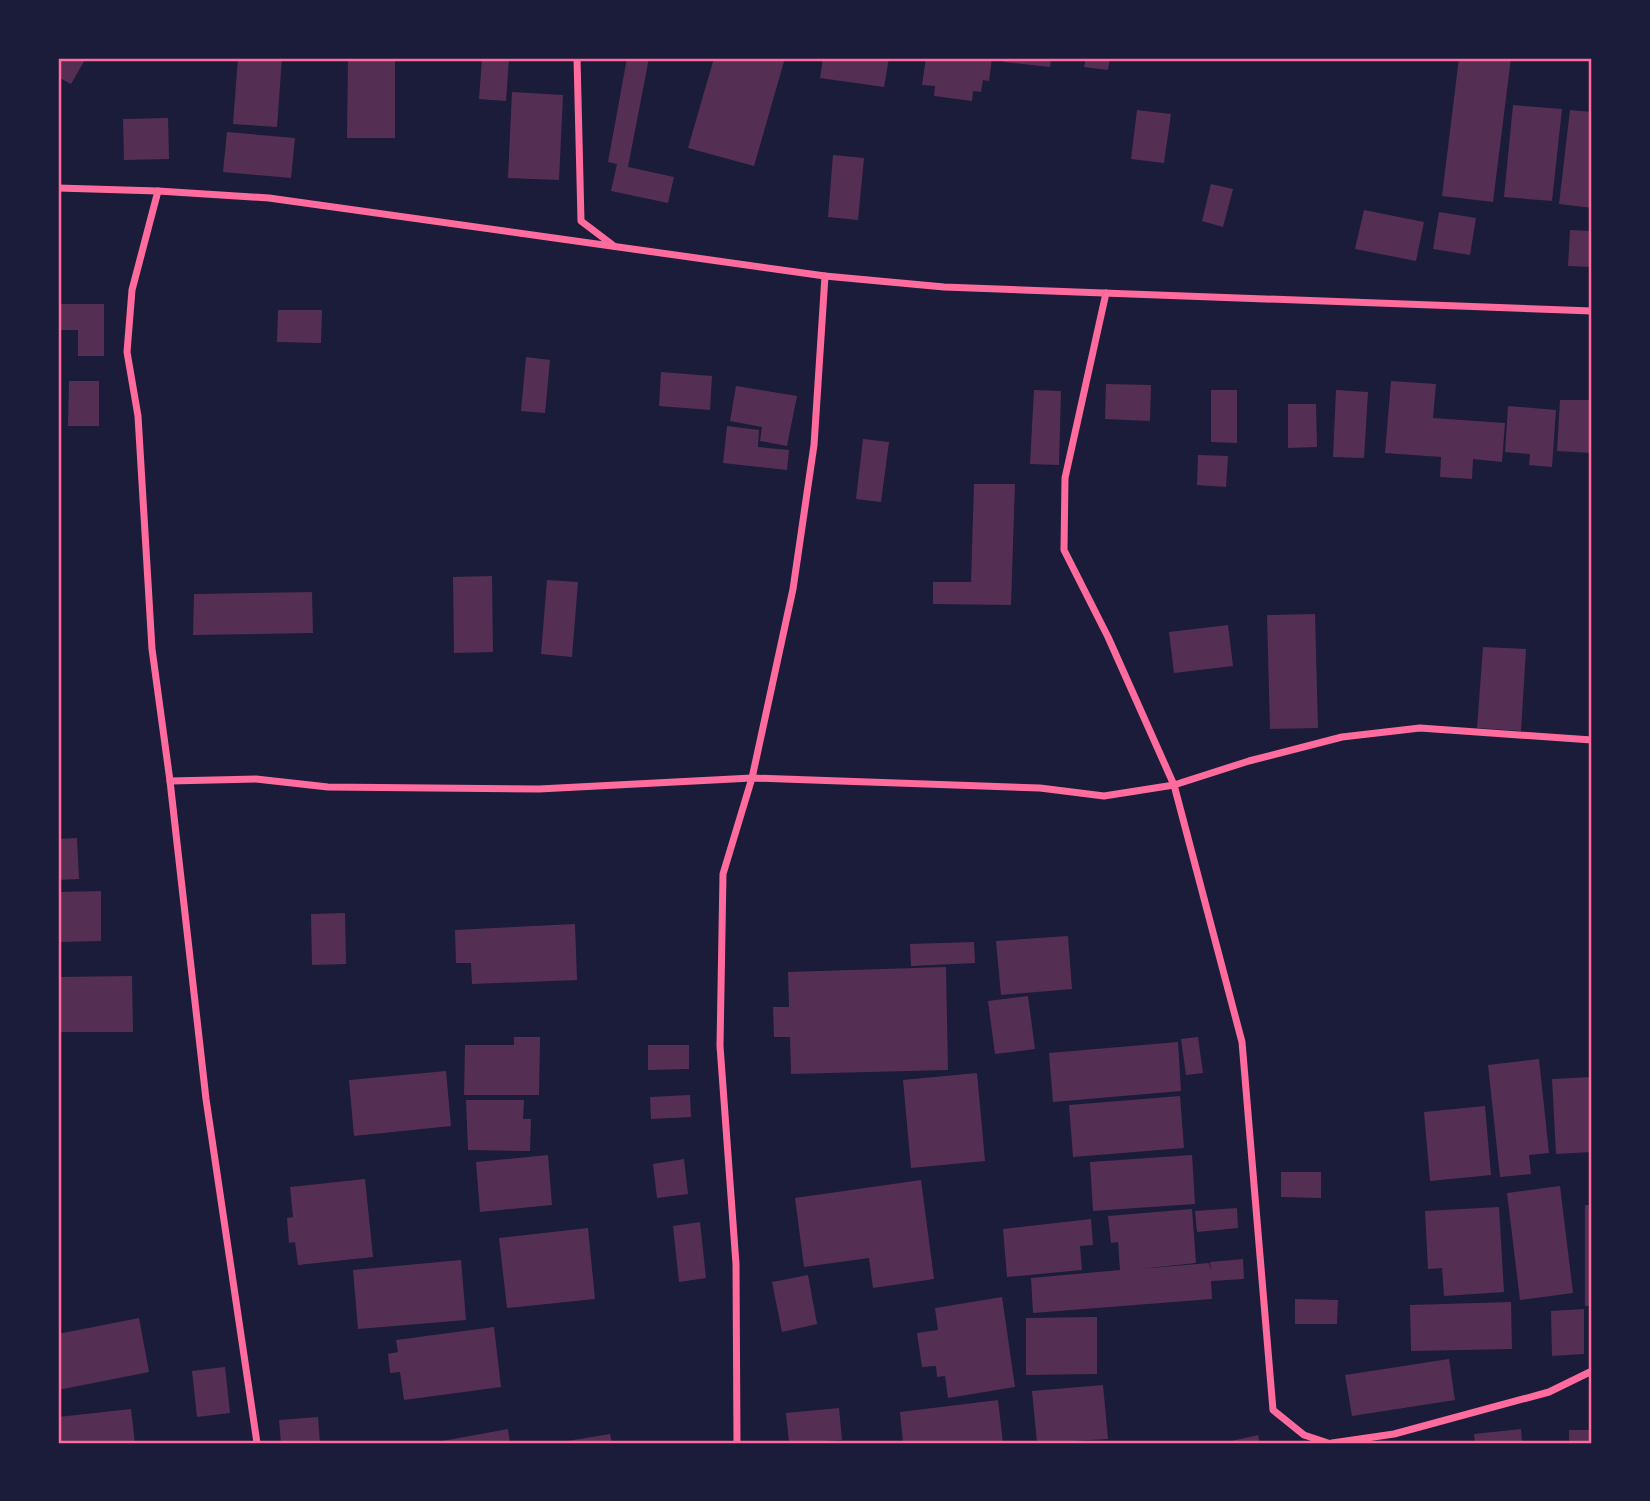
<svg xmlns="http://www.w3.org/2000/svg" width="1650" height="1501" font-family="'Fira Sans Condensed',sans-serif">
	<rect width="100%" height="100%" fill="#1b1b3a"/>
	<g fill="#542f53">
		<path d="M58,58H86L71,84L58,77Z"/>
		<path d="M238,58H282L277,127L233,124Z"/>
		<path d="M348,58H395V138H347Z"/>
		<path d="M482,58H509L506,101L479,99Z"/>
		<path d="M627,58H649L628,167L674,177L668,203L611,191L617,164L608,162Z"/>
		<path d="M714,58H785L754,166L688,148Z"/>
		<path d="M823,58H889L884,87L820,78Z"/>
		<path d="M926,58H992L989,81L983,80L981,92L973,91L972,101L934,96L935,86L922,85Z"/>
		<path d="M1004,58H1051L1050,67L1004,62Z"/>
		<path d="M1086,58H1110L1108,70L1084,67Z"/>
		<path d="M1459,58H1511L1493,202L1442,196Z"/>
		<path d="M512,92L563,95L559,180L508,178Z"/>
		<path d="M1513,105L1562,109L1552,201L1504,197Z"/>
		<path d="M1137,110L1171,114L1164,163L1131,159Z"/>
		<path d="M1570,110L1592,112V208L1559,204Z"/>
		<path d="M168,118L169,159L124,160L123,119Z"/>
		<path d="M227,132L295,138L291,178L223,172Z"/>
		<path d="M833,155L864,158L858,220L828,217Z"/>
		<path d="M1211,184L1233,189L1223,227L1202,221Z"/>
		<path d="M1364,210L1424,222L1416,261L1355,249Z"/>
		<path d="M1439,212L1476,218L1470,255L1433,249Z"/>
		<path d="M1570,230L1592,231V267L1568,266Z"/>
		<path d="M58,304H104V356H78V330H58Z"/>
		<path d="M278,310H322L321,343L277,342Z"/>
		<path d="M526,357L550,360L545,413L521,411Z"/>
		<path d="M661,372L712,376L710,410L659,406Z"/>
		<path d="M69,381H99V426H68Z"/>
		<path d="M1391,381L1436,384L1433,418L1505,423L1502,462L1473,459L1472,479L1440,477L1441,457L1385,453Z"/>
		<path d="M1106,384L1151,385L1150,421L1105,419Z"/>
		<path d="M736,386L797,396L787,446L760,441L762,427L730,421Z"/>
		<path d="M1034,390L1061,391L1059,465L1030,464Z"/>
		<path d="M1211,390H1237V443L1211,442Z"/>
		<path d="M1336,390L1368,392L1364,458L1333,457Z"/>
		<path d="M1560,400H1592V453L1557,451Z"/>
		<path d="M1288,404H1316L1317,447L1288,448Z"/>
		<path d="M1508,406L1556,410L1552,467L1529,465L1530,454L1505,452Z"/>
		<path d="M727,426L759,430L758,447L789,450L787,470L723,463Z"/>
		<path d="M863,439L889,442L881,502L856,499Z"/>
		<path d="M1198,455L1228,456L1226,487L1197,485Z"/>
		<path d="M974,484H1015L1011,605L933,604V582H971Z"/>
		<path d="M492,576L493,652L454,653L453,577Z"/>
		<path d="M547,580L578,582L572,657L541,654Z"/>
		<path d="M312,592L313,633L193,635L194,594Z"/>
		<path d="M1315,614L1318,728L1270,729L1267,615Z"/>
		<path d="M1228,625L1233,666L1174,673L1169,632Z"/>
		<path d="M1483,647L1526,649L1521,731L1477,728Z"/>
		<path d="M77,838L79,879L58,880V839Z"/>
		<path d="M101,891V941L58,942V892Z"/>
		<path d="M345,913L346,964L312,965L311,914Z"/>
		<path d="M575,924L577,980L472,984L471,963H456L455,930Z"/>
		<path d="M1068,936L1072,989L1001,995L996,941Z"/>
		<path d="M974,942L975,963L911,966L910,944Z"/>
		<path d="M946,967L948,1070L791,1074L790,1037H774L773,1007H789L788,972Z"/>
		<path d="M132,976L133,1032H58V977Z"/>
		<path d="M1028,996L1035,1049L995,1054L988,1001Z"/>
		<path d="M514,1037H540L539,1095H464L465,1045H514Z"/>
		<path d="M1198,1037L1203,1073L1186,1075L1181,1039Z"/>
		<path d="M1178,1042L1181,1091L1053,1102L1049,1053Z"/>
		<path d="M648,1045H689V1069L648,1070Z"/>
		<path d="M1539,1059L1549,1153L1529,1155L1531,1174L1500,1177L1488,1065Z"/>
		<path d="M446,1071L451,1126L354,1136L349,1080Z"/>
		<path d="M977,1073L985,1161L911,1168L903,1080Z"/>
		<path d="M1592,1077V1152L1556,1154L1552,1079Z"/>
		<path d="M690,1095L691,1117L651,1119L650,1097Z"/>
		<path d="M1180,1096L1184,1148L1073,1157L1069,1105Z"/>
		<path d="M466,1100H524L523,1119H531L530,1151L468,1150Z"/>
		<path d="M1485,1106L1491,1175L1430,1181L1424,1112Z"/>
		<path d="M548,1155L552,1205L480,1212L476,1162Z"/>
		<path d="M1192,1155L1195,1204L1093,1211L1090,1162Z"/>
		<path d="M684,1159L688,1194L657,1198L653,1164Z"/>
		<path d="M1281,1172H1321V1198L1281,1197Z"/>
		<path d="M365,1179L373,1257L298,1265L295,1242L289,1243L287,1218L293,1217L290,1187Z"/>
		<path d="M921,1180L934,1279L873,1288L869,1258L804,1267L795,1198Z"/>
		<path d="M1560,1186L1573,1293L1520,1300L1507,1193Z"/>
		<rect x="1585" y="1205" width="7" height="101"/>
		<path d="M1499,1207L1504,1292L1444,1296L1442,1268L1428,1269L1425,1211Z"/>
		<path d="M1237,1208L1238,1228L1197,1232L1195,1211Z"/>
		<path d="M1192,1209L1196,1263L1139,1269L1209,1263L1211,1272L1210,1262L1243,1259L1244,1279L1211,1281L1212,1299L1033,1313L1031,1278L1120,1270L1118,1242L1111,1243L1108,1216Z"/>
		<path d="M1091,1219L1093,1245L1080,1246L1082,1270L1007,1277L1003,1229Z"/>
		<path d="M700,1222L706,1278L679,1282L673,1226Z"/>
		<path d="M588,1228L595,1299L507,1308L499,1238Z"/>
		<path d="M461,1260L466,1320L358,1329L353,1270Z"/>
		<path d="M808,1275L817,1324L782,1332L772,1282Z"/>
		<path d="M1002,1297L1015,1387L948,1398L945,1376L937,1377L936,1366L922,1367L917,1333L938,1330L935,1308Z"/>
		<path d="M1295,1299L1338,1300L1337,1324H1295Z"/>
		<path d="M1511,1302L1512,1349L1411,1351L1410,1305Z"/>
		<path d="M1584,1309V1354L1552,1356L1551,1311Z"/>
		<path d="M1097,1317V1374L1026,1375V1318Z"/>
		<path d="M139,1318L149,1372L58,1390V1334Z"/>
		<path d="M494,1327L501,1387L404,1400L400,1372L390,1373L388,1354L398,1352L396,1340Z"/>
		<path d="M1449,1359L1455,1400L1352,1416L1345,1375Z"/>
		<path d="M225,1367L230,1413L197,1417L192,1371Z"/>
		<path d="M1103,1385L1108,1439L1037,1443L1032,1391Z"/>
		<path d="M998,1400L1003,1443H903L900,1412Z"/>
		<path d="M839,1408L842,1440L789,1443L786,1413Z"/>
		<path d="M131,1409L135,1443H58V1417Z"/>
		<path d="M318,1417L320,1443H281L279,1420Z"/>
		<path d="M508,1429L510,1443H438L437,1442Z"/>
		<path d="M1521,1429L1522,1443H1475L1474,1434Z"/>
		<rect x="1569" y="1430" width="23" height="13"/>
		<path d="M610,1434L612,1443H561V1442Z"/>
		<path d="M1258,1435L1260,1443H1227V1442Z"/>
	</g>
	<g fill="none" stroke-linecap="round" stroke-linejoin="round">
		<g stroke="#ff6b9d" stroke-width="7">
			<path d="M577,58L581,221L614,246"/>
			<path d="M58,188L158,191L269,198L825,276L944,287L1592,311"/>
			<path d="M158,191L132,290L127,352L138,416L152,649L170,781L206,1099L257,1443"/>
			<path d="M1106,293L1065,478L1064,550L1108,637L1174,785L1242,1042L1273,1410L1304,1435L1328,1443"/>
			<path d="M170,781L256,779L328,787L539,789L752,778L1040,788L1104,796L1174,785L1249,761L1342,737L1420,728L1592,740"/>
			<path d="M737,1443L736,1264L720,1046L723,874L752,778L793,589L814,445L825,276"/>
			<path d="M1332,1443L1394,1434L1549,1392L1592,1371"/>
		</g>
	</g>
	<rect width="1650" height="1501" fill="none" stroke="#1b1b3a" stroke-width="119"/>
	<rect x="60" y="60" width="1530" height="1382" fill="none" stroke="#ff6b9d" stroke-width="2.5"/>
</svg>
